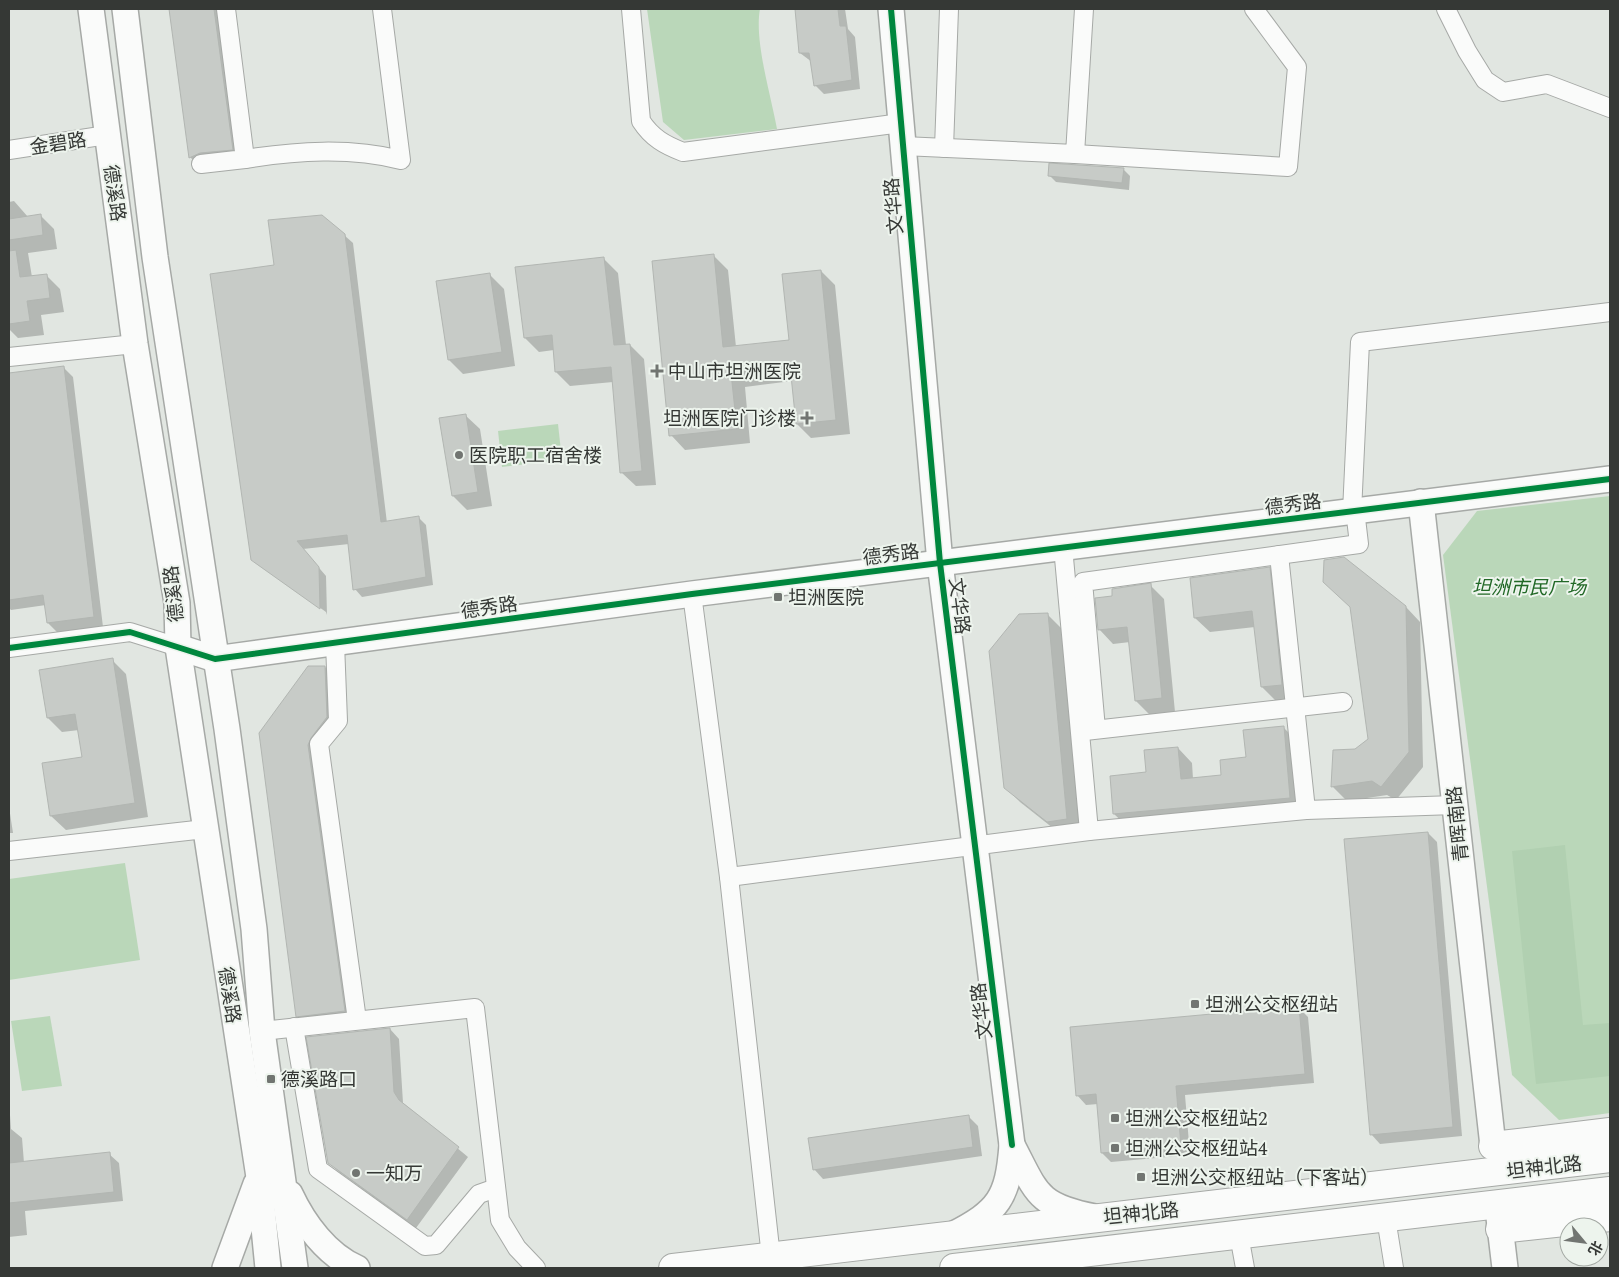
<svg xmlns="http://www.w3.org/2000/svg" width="1619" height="1277" font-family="Spectral,'Noto Sans SC',serif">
	<rect width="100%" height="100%" fill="#e1e6e1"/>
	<g fill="#bad7b9">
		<path d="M647,9H760C754,41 771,95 777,129L684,140L663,122Z"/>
		<path d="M558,424L562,460L502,467L498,431Z"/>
		<path d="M1610,496V1113L1559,1120L1512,1075L1443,555L1477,511Z"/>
		<path d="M125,863L140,960L9,980V879Z"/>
		<path d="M50,1016L62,1086L22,1091L11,1021Z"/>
	</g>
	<path fill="#b1d0b1" d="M1565,845L1583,1025L1610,1023V1076L1536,1084L1512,851Z"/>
	<g fill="#0003">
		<path d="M170,9H221L242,159L200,167L191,158Z"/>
		<path d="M796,9H845L848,29L855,37L860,89L824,94L815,85L812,62L800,53Z"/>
		<path d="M1123,169L1130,176L1129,190L1056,182L1049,175Z"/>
		<path d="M14,201L28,217L40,215L54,229L57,249L28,253L32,277L46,275L60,289L64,312L41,315L44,335L18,338L9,329V202Z"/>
		<path d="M344,235L353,243L387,523L418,517L426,525L433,585L362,597L355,589L349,544L303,549L326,576L327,615L326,612L258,563L276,267Z"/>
		<path d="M714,256L728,270L736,347L790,341L821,271L835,285L850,434L811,438L797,424L792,381L745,387L750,443L685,450L671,435Z"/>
		<path d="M603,258L618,273L626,345H630L644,359L656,485L636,486L621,472L613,382L570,386L556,372L554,350L539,352L525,338Z"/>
		<path d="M489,274L504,289L515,366L463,374L449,360Z"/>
		<path d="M64,368L73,377L103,627L57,632L48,623L46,605L11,610L9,608V433L25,432L23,412L9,413V374Z"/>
		<path d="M465,415L480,429L492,506L467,510L453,496Z"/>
		<path d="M1269,568L1283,583L1296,699L1276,701L1262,687L1255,627L1210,632L1195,618Z"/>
		<path d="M1150,585L1164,599L1175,712L1150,715L1136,701L1130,642L1113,644L1099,629L1114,597Z"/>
		<path d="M1406,607L1420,622L1423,767L1396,800L1387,795L1347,801L1333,787L1356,751L1369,740Z"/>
		<path d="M1047,614L1061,628L1080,833L1063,836L1020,802L1005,787Z"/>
		<path d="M112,660L126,674L148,817L66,830L51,816L83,758L79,730L62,732L48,718L41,671Z"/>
		<path d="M325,667L334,677L336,727L320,747L354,1020L307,1026L297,1016L260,734Z"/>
		<path d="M1283,727L1298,742L1304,812L1129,828L1114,814L1147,774L1178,748L1192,763L1193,779L1222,776Z"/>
		<path d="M9,807L13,833H9Z"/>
		<path d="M1428,833L1437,842L1462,1136L1380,1144L1371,1134Z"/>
		<path d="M1299,1008L1308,1017L1314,1083L1185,1095L1190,1155L1111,1162L1102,1153L1098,1104L1086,1105L1077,1095Z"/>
		<path d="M390,1029L399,1039L403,1103L468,1157L416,1228L339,1172L329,1162Z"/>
		<path d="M9,1101L11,1129L22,1138L24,1163L109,1154L119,1163L123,1201L25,1211L27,1235L9,1237Z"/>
		<path d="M968,1116L978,1126L982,1156L823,1179L814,1169Z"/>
	</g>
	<g fill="#c7cbc7" stroke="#b2b6b2">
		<path d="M169,9H214L233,150L200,153L189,158Z"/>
		<path d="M795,9H838L840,26H846L852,80L814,86L809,53H799Z"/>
		<path d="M1049,163L1124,168L1122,183L1048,176Z"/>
		<path d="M41,214L43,235L9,240V219Z"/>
		<path d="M322,215L345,234L381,522L419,516L426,577L353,590L347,535L297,541L319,567L320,609L251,560L210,274L274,265L268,220Z"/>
		<path d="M16,250L20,277L47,274L50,298L27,301L30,321L9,324V251Z"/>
		<path d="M714,254L723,347L789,340L782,274L821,270L836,420L796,424L790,366L731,373L737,429L669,436L652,261Z"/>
		<path d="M604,257L614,345L630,344L642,471L620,473L611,367L555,372L552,335L524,338L515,267Z"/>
		<path d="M490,273L502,352L448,360L436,281Z"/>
		<path d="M64,366L94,617L47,623L43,595L9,600V373Z"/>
		<path d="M466,414L478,492L452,496L439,418Z"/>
		<path d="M1344,557L1406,606L1409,752L1381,787L1372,781L1331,787L1333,750L1355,749L1368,739L1350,607L1323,582L1324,560Z"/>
		<path d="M1270,567L1282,685L1261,687L1252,611L1194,618L1190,578Z"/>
		<path d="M1151,583L1162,698L1135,701L1127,627L1098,630L1095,598L1112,596V589Z"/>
		<path d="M1048,613L1067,819L1047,822L1004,788L989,651L1019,614Z"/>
		<path d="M113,658L135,803L50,816L42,763L82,757L75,714L47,718L39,670Z"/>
		<path d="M308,666H325L327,717L311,738L308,745L345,1011L296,1017L259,733Z"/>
		<path d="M1284,726L1290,798L1113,814L1110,776L1146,772L1144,750L1178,747L1181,779L1221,775L1220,760L1246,757L1243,730Z"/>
		<path d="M1428,832L1453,1127L1370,1135L1344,839Z"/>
		<path d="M1299,1006L1305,1074L1176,1086L1181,1146L1101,1153L1096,1094L1076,1096L1070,1027Z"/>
		<path d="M390,1028L394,1092L399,1100L459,1147L407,1220L328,1163L306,1037Z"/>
		<path d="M969,1115L973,1147L813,1170L808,1138Z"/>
		<path d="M110,1152L114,1192L9,1203V1163Z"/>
	</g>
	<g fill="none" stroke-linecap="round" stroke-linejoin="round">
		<g stroke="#a6a9a6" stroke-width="20">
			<g id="street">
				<path d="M631,9L641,121C652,138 665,145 683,152L901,123"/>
				<path d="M1446,9L1467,51L1485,80L1503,92L1547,84L1610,108"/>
				<path d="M903,146L1075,154L1084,9"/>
				<path d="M944,148L949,9"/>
				<path d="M9,150L107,135"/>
				<path d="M1075,154L1288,167L1297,67L1254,9"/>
				<path d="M245,159C297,151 349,147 401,160L382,9"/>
				<path d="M201,164L245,159L226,9"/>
				<path d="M9,357L135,344"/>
				<path d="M1352,512L1360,342L1610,312"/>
				<path d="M1063,547L1089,831"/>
				<path d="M1279,555L1306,810"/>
				<path d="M692,594L729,877L771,1257"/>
				<path d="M335,643L338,721L319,744L357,1020"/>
				<path d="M9,648L130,632L178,647"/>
				<path d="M1096,729L1083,582L1359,544L1355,510"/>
				<path d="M1085,731L1343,702"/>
				<path d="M9,851L205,829"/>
				<path d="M729,877L1089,831L1306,810L1455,805"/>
				<path d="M294,1027L318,1169L425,1246L436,1245L479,1194L496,1188"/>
				<path d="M262,1031L475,1008L500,1220L517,1248L536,1268"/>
				<path d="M1386,1218L1394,1268"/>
				<path d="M1239,1235L1245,1268"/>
			</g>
		</g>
		<g stroke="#a6a9a6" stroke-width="28">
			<g id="secondary">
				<path d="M91,9L135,344L177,603L178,647L259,1177L268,1268"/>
				<path d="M125,9L155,257L227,729L254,929L262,1031L295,1268"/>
				<path d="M891,9L940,563L1012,1145C1008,1198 999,1211 952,1235"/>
				<path d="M1421,502L1493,1146"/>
				<path d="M178,647L215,659L692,594L1610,479"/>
				<path d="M1012,1145C1037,1193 1037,1206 1095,1217"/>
				<path d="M290,1194C304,1224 327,1255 357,1268"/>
				<path d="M1498,1209L1505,1268"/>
				<path d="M225,1268L256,1184"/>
			</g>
		</g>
		<g stroke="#a6a9a6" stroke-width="30">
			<g id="primary">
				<path d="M1493,1146L1610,1132"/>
				<path d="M1500,1229L1610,1217"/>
				<path d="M673,1268L1610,1158"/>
				<path d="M954,1268L1610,1191"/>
			</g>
		</g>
		<use href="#street" stroke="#fafbfa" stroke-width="18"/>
		<use href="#secondary" stroke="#fafbfa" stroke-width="25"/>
		<use href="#primary" stroke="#fafbfa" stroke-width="28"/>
		<g stroke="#edf4ed" stroke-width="9">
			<g id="cycleway">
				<path d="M891,9L940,563L1012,1145"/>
				<path d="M9,648L130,632L215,659L692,594L1610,479"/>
			</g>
		</g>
		<use href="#cycleway" stroke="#00873e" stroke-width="6"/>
	</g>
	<g fill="#717571" stroke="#edf4ed" stroke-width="2">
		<path d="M654.5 363.5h5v5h5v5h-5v5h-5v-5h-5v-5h5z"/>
		<path d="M804.5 410.5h5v5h5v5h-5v5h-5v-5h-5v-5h5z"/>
		<circle cx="459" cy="455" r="5"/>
		<rect x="773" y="592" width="10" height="10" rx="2.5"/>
		<rect x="1190" y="999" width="10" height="10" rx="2.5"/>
		<rect x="266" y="1074" width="10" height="10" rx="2.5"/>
		<rect x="1110" y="1113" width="10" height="10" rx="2.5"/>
		<rect x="1110" y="1143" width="10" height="10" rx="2.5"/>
		<circle cx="356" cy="1173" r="5"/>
		<rect x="1136" y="1172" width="10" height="10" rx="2.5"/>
	</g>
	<g text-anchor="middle" stroke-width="4" stroke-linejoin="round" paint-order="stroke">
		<g font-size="19" fill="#353835" stroke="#edf4ed">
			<text transform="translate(58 143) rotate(-9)" y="7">金碧路</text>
			<text transform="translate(115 193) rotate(82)" y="7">德溪路</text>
			<text transform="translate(893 206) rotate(-95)" y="7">文华路</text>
			<text transform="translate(1293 504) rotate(-7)" y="7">德秀路</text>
			<text transform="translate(891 554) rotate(-7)" y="7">德秀路</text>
			<text transform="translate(173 594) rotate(-96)" y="7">德溪路</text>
			<text transform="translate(960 606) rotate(83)" y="7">文华路</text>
			<text transform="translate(489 607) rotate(-8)" y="7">德秀路</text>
			<text transform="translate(1457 824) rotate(-96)" y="7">青晖南路</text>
			<text transform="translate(230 995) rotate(81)" y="7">德溪路</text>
			<text transform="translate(981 1011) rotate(-97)" y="7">文华路</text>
			<text transform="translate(1544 1167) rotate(-7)" y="7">坦神北路</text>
			<text transform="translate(1141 1213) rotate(-6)" y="7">坦神北路</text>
		</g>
		<g font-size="19" fill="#353835" stroke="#edf4ed" text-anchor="start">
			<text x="668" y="378">中山市坦洲医院</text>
			<text x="796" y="425" text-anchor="end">坦洲医院门诊楼</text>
			<text x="469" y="462">医院职工宿舍楼</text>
			<text x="788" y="604">坦洲医院</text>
			<text x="1205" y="1011">坦洲公交枢纽站</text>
			<text x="281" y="1086">德溪路口</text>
			<text x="1125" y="1125">坦洲公交枢纽站2</text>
			<text x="1125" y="1155">坦洲公交枢纽站4</text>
			<text x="366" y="1180">一知万</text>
			<text x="1151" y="1184">坦洲公交枢纽站（下客站）</text>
		</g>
		<g font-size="19" font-style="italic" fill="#216826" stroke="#edf4ed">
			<text x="1529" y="594">坦洲市民广场</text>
		</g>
	</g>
	<rect width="1619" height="1277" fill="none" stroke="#353835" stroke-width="20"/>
	<g transform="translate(1584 1242) rotate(119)"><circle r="24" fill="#edf4ed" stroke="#a3a9a3"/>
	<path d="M0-4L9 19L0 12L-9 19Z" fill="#717571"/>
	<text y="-8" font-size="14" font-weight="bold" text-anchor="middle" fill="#353835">北</text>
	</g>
</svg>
